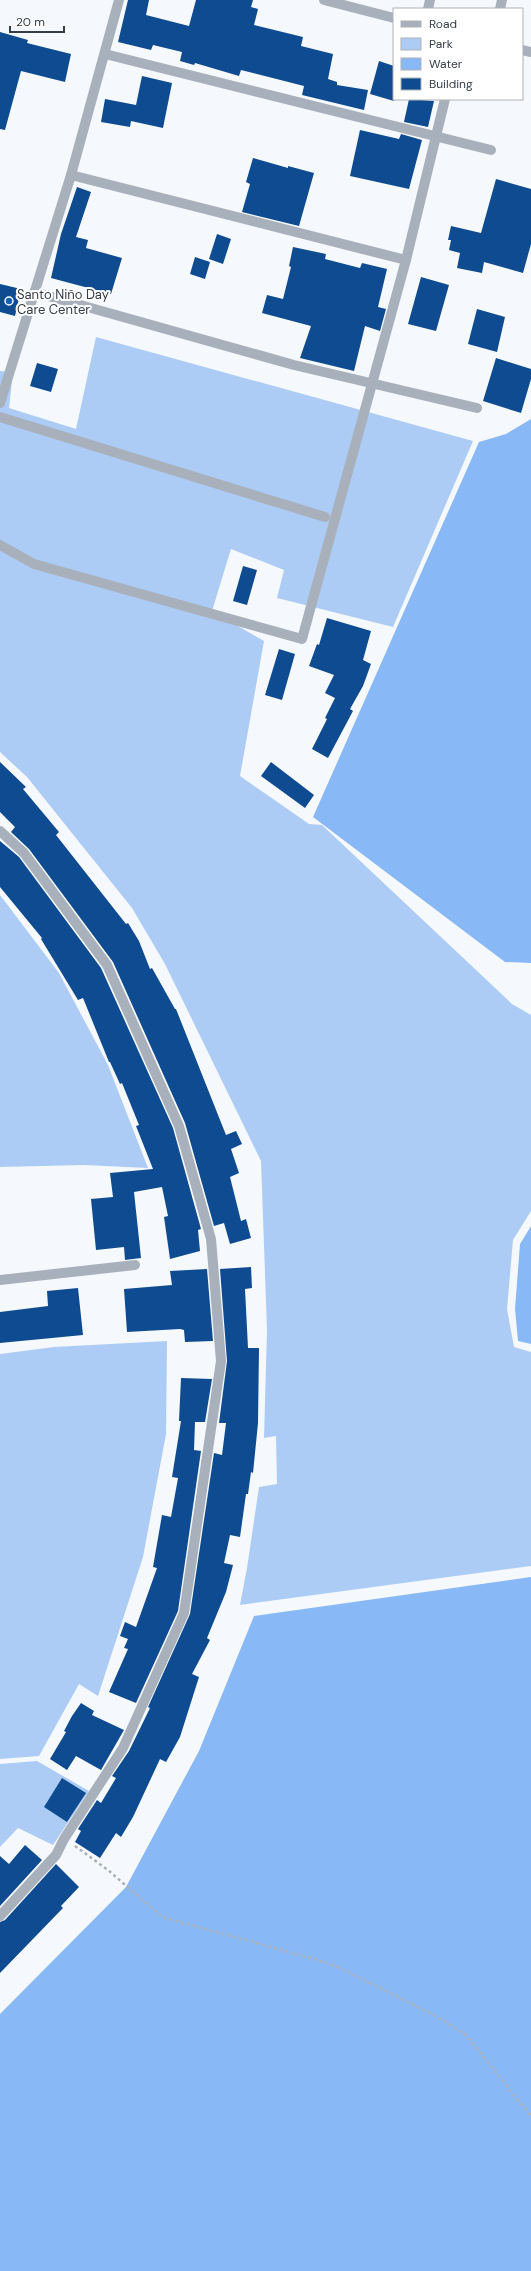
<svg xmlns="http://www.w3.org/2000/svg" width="531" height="2271" font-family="'DM Sans',sans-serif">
	<rect width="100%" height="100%" fill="#f5f9fe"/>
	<g fill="#acccf5">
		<path d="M96,337L473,441L393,627L277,598L284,570L231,549L212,611L264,641L240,776L309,824L322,825L512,1004L531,1015V1211L513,1240L507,1309L514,1347L531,1352V1566L240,1605L247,1568L259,1487L277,1484L276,1436L264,1438L267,1330L261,1161L165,964L132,908L27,777L0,752V371L13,372L9,408L76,429Z"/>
		<path d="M0,895L59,973L108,1065L148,1168L84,1165L0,1167Z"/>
		<path d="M167,1341L166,1434L143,1557L98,1696L79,1684L39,1756L0,1759V1354L54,1347Z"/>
		<path d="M37,1761L89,1791L53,1845L18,1828L0,1847V1764Z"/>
	</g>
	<g fill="#89b8f6">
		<path d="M531,419V963L505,962L313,817L479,442L506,434Z"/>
		<path d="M531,1226V1344L518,1341L515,1309L520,1244Z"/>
		<path d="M531,1577V2271H0V2014L126,1887L199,1751L254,1616Z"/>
	</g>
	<g fill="#0e4b90">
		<path d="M128,0H149L146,15L189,26L196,0H253L251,7L258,9L254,25L303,37L301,46L333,54L328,79L337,82V85L368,90L364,110L302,95L304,86L241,70L239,76L195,63L194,65L180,61L182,52L153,45L151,50L118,42Z"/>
		<path d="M0,32L28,40L27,43L71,54L65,82L21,71L5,130L0,129Z"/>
		<path d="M379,61L394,66V101L370,94Z"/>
		<path d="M142,76L172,83L163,128L131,121L130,127L101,122L105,99L136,105Z"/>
		<path d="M409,99L434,101L428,127L404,122Z"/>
		<path d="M360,130L399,139L401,134L422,140L409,189L350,176Z"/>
		<path d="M253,158L288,168V166L314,173L299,226L242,212L250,184L246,182Z"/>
		<path d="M496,179L531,189V244L523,273L484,262L482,273L457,268L460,253L449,250L451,240H448L451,226L481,233Z"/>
		<path d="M77,187L91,192L76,237L88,240L86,248L122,258L111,294L51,278L61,234Z"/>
		<path d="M217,234L231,239L223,264L209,259Z"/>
		<path d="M293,247L326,254L325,259L360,268L362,263L387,269L378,307L386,309L380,331L365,326L354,371L300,358L311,326L262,313L267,295L283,299L291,267L289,266Z"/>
		<path d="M195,257L210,262L205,279L190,274Z"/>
		<path d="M421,277L449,285L436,331L408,324Z"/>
		<path d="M0,284L21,289L15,316L0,312Z"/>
		<path d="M477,309L505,317L497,352L468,344Z"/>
		<path d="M496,358L531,369V379L521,413L483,401Z"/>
		<path d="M37,363L58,369L51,392L30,386Z"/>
		<path d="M243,566L257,570L247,605L233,601Z"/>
		<path d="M327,618L371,631L363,660L371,664L363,686L350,709L353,711L328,758L312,749L327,719L325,718L335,698L325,693L334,675L309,666L317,644L319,645Z"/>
		<path d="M279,649L295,654L282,700L265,695Z"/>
		<path d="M0,762L26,787L23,789L59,832L56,835L126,924L128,923L139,941L150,969L152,968L175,1009H176L226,1135L236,1131L242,1144L231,1149L239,1173L230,1177L241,1221L246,1219L251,1238L230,1244L224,1223L214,1226L185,1123L113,962L29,849L11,832L15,827L0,812Z"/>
		<path d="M271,762L314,795L305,808L261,776Z"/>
		<path d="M0,841L19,857L101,968L173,1128L201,1229L198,1230L200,1251L170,1259L164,1217L168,1216L162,1187L134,1192L141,1258L125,1260L124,1247L96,1250L91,1199L113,1197L110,1173L153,1169L136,1126L139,1125L122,1083L120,1084L110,1062H109L83,998L78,1000L41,939L42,938L0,887Z"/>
		<path d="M251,1267L252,1288L245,1289L248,1348H259L258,1423L253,1473L251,1472L248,1494H246L240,1537L230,1535L224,1563L233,1565L226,1592L207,1638L210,1640L192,1674L199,1677L180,1737L166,1762L160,1759L133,1817L121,1837L116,1833L100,1858L75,1842L81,1831L78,1829L97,1800L101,1803L116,1778L112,1776L129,1751L150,1708L148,1707L190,1614L214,1453L222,1455L226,1423H219L227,1361L220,1269Z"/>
		<path d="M207,1269L213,1341L185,1342L184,1330L180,1329L127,1332L124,1289L172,1285L170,1271Z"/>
		<path d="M78,1288L83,1335L0,1343V1312L48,1306L47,1291Z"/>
		<path d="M181,1378L212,1379L205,1422H195L194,1450L201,1451L178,1611L136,1703L109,1692L128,1649L124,1648L128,1639L120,1636L125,1622L136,1627L157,1568L153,1567L162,1515L171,1517L178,1478L172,1477L181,1421H179Z"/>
		<path d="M81,1703L94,1711L92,1715L124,1730L101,1770L76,1756L67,1770L50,1759L66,1732L64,1731L72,1716Z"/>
		<path d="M62,1778L86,1793L67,1822L44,1807Z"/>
		<path d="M25,1845L42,1860L0,1906V1856L9,1864Z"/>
		<path d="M56,1864L79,1887L61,1906L63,1908L0,1973V1922L5,1920Z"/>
	</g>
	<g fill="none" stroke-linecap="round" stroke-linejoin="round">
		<path stroke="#abb1b8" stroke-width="2.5" stroke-dasharray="3 3" stroke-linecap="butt" d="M75,1846L108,1870L162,1917L318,1960L336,1966L434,2015L466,2035L531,2116"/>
		<g stroke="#a8b1bb" stroke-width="10">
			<path d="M324,0L394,18"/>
			<path d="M428,9L430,0"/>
			<path d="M500,9L502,0"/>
			<path d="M522,50L531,52"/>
			<path d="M105,54L491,150"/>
			<path d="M71,175L406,260"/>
			<path d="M34,292L294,365L477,408"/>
			<path d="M0,403L71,175L119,0"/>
			<path d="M0,417L325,517"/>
			<path d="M0,545L34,564L302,639L406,260L445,99"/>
			<path d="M0,831L24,853L107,965L179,1126L211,1239L221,1361L184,1613L123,1748L64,1839L56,1855L0,1916"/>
			<path d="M0,1280L135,1265"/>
		</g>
	</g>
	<circle fill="#195faf" stroke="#fff" stroke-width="1.5" cx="9" cy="301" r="4"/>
	<g text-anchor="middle" stroke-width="4" stroke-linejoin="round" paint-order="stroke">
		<g font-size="13" fill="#353d47" stroke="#fff" text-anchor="start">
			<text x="17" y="299">Santo Niño Day<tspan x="17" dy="15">Care Center</tspan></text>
		</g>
	</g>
	<rect x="393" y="8" width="130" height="92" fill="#ffffff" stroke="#aeb1b5"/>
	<rect x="401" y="21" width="20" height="6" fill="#a8b1bb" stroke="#aeb1b5"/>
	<text x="429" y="28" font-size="12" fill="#353d47">Road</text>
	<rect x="401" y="38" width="20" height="12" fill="#acccf5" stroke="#aeb1b5"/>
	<text x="429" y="48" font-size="12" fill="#353d47">Park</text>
	<rect x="401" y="58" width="20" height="12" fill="#89b8f6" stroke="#aeb1b5"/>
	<text x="429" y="68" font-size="12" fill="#353d47">Water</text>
	<rect x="401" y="78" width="20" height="12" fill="#0e4b90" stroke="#aeb1b5"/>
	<text x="429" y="88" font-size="12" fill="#353d47">Building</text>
	<path d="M10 26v6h54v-6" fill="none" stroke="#353d47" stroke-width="2"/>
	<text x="16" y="26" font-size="12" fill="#353d47" stroke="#ffffff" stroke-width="3" paint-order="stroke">20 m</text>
</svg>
